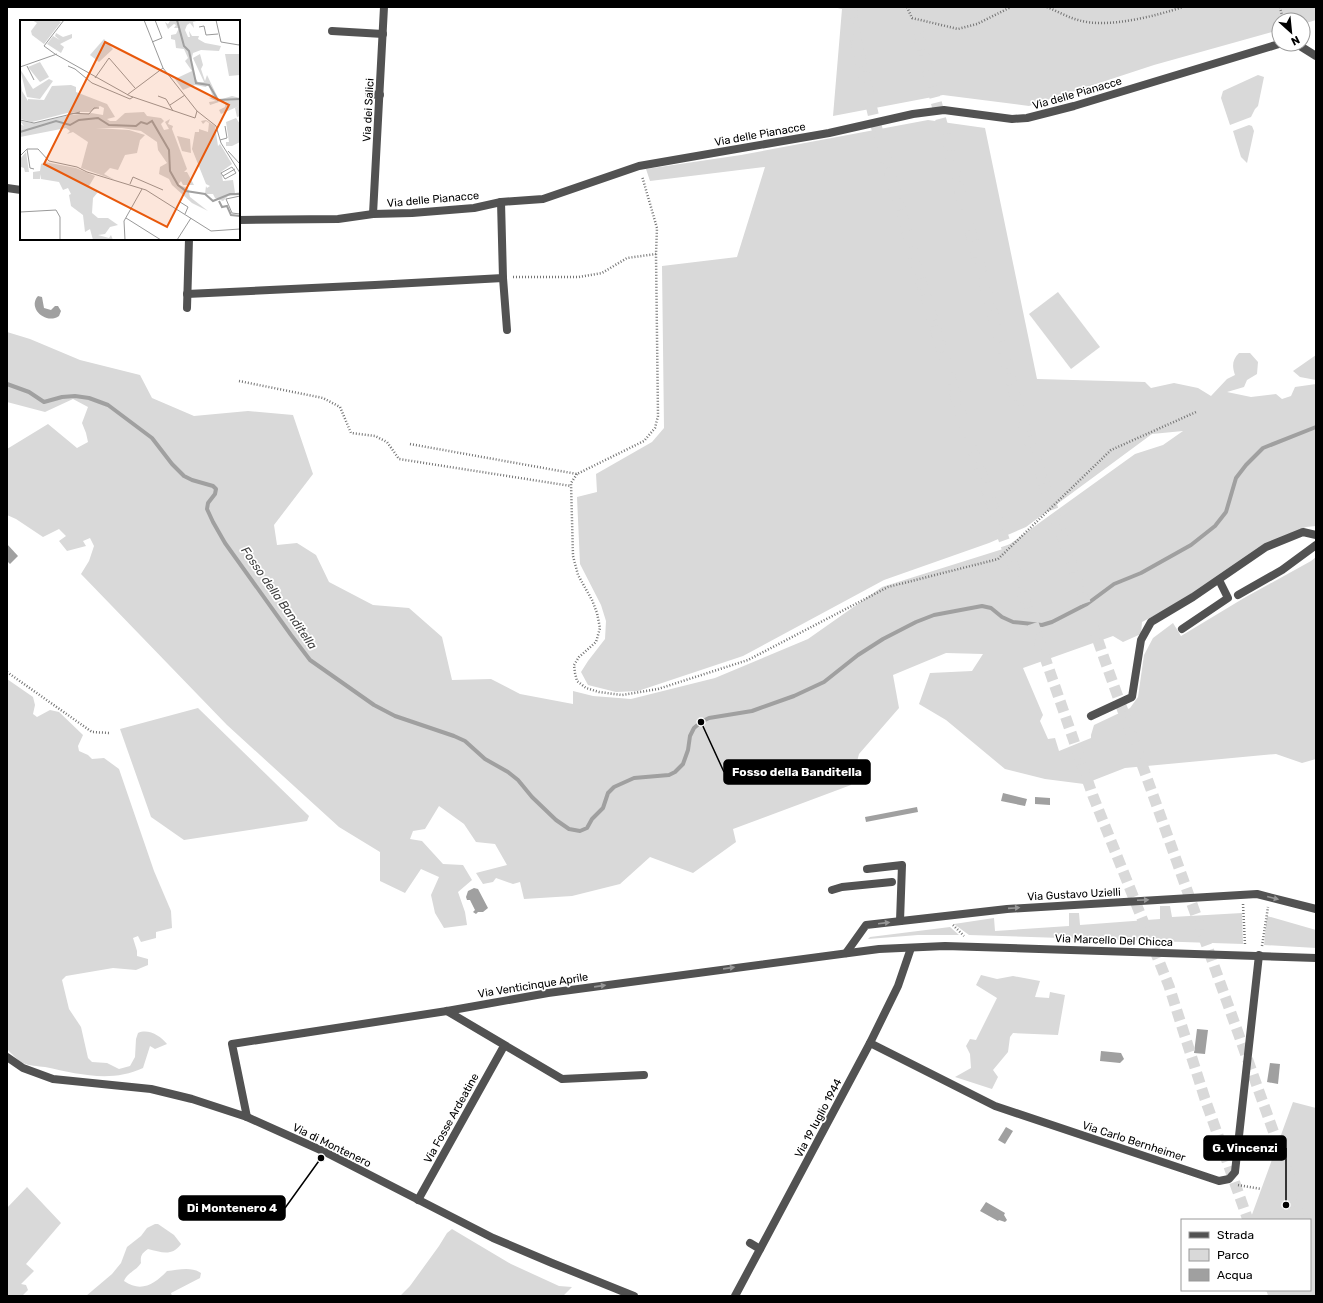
<svg xmlns="http://www.w3.org/2000/svg" width="1323" height="1303" font-family="Rubik,sans-serif">
	<rect width="100%" height="100%" fill="#fff"/>
	<g fill="#d9d9d9">
		<path d="M833,7H1316V20L1303,24V20H1279V30L1154,65L1029,106L943,95L833,116L842,9Z"/>
		<path d="M1258,75L1264,77L1258,106L1255,109L1251,117L1230,125L1221,98L1223,91Z"/>
		<path d="M928,120L985,128L1037,379L1145,382L1151,388L1174,383L1198,388L1211,396L1227,379L1235,375C1232,366 1232,360 1239,353H1250L1258,362L1257,374L1247,380L1244,387L1227,392L1251,397L1276,394L1282,399L1291,396L1295,387L1316,384V526L1306,527L1267,544L1192,596L1142,622L1141,634L1123,642L1113,636L1023,668L1043,715L1040,721L1048,739L1055,738L1059,751L1091,738V735L1094,725L1130,708L1138,697L1144,655L1153,638L1173,623L1181,636L1244,598L1311,561L1316,557V759L1302,763L1276,754L1125,768L1084,784L1045,779L1005,769L946,720L919,704L930,673L972,671L983,654L946,653L893,675L899,708L859,754L851,785L733,829L736,842L693,873L650,857L620,884L572,896L524,899L520,882L513,884L496,878L493,882L483,884L476,873L507,865L495,844L476,842L464,824L439,806L425,829L413,831L410,839L422,841L443,864L463,865L472,880L458,892L465,912L467,925L444,928L435,913L431,895L439,877L421,869L405,893L380,881V852L339,827L227,725L81,574L89,561L94,546L90,538L83,541L86,546L67,551L59,541L66,536L59,529L43,537L16,519L7,515V449L48,424L77,448L88,442L86,433L82,423L88,407L73,399L45,412L7,402V332L30,339L80,360L140,375L152,398L194,416L248,411L293,415L313,474L274,525L277,545L297,543L316,555L329,582L373,605L409,608L442,637L452,680L491,679L520,694L573,704V691L593,696L631,699L715,678L808,639L882,587L1003,549L1135,454L1163,445L1183,431L1152,434L1026,527L989,543L884,580L743,656L638,691L616,692L588,685L581,672L588,661L605,639L606,621L601,605L580,564L577,497L597,492L596,474L652,442L664,428L662,266L737,257L765,167L650,181L646,169L741,155Z"/>
		<path d="M1249,125L1252,126L1254,131L1247,163L1241,157L1233,131Z"/>
		<path d="M1058,292L1100,347L1071,369L1029,314Z"/>
		<path d="M1316,355V380L1300,377L1293,371Z"/>
		<path d="M7,679L33,697L35,705L33,714L37,717L50,710L59,712L83,735L78,746L79,751L88,755L92,759L104,758L119,769L154,871L171,911L172,928L156,932V938L141,942L138,936L133,938L137,951V956L148,959V965L136,970L113,968L66,976L62,980L69,1009L81,1027L88,1058L92,1062L107,1063L119,1069L130,1066L135,1057L136,1039L138,1033C148,1028 161,1036 167,1044L155,1049L150,1046L143,1068C111,1083 78,1074 45,1067C38,1066 29,1066 23,1063C17,1060 12,1054 7,1049Z"/>
		<path d="M198,708L309,816L307,821L184,840L151,817L120,729Z"/>
		<path d="M1160,906H1170L1172,917L1242,913L1243,944L969,935L954,924L994,918L995,931L1069,926V913H1079L1080,925L1160,919Z"/>
		<path d="M1267,916L1316,930V948L1264,945Z"/>
		<path d="M950,927L959,935H918L868,939L870,937Z"/>
		<path d="M981,975L997,979L1013,976L1040,981L1035,997L1049,998L1050,992L1065,995L1058,1035L1013,1033L1010,1037L1008,1052L993,1070L998,1077L992,1089L955,1077L971,1068L970,1054L966,1046L970,1039L976,1040L997,998L976,985Z"/>
		<path d="M1293,1102L1316,1108V1296H1279L1262,1290H1310V1220H1250Z"/>
		<path d="M27,1187L61,1223L26,1264L34,1271L21,1284L26,1285L28,1290L22,1296H7V1208Z"/>
		<path d="M155,1224H158L174,1235L181,1244C172,1257 161,1252 148,1249C142,1253 140,1256 141,1263C136,1271 128,1272 124,1281C141,1293 155,1284 167,1271C178,1270 191,1266 201,1273L200,1278L171,1293L172,1296H86L112,1274L121,1263L127,1247L141,1236L147,1228Z"/>
		<path d="M452,1229L511,1264L559,1286L572,1287L563,1296H400L410,1286L439,1246L447,1233Z"/>
	</g>
	<g fill="#a0a0a0">
		<path d="M38,296L42,297L44,308L51,310L55,306H58L61,311L59,316C46,325 27,308 38,296Z"/>
		<path d="M7,544L18,556L10,564L7,561Z"/>
		<path d="M1003,793L1027,799L1025,806L1001,801Z"/>
		<path d="M1035,797L1050,798V805L1035,804Z"/>
		<path d="M917,807L918,812L866,822L865,817Z"/>
		<path d="M474,888L478,889L488,908L483,912H478L476,914L473,912L475,910L470,900H467L466,897L468,891Z"/>
		<path d="M1197,1029L1208,1030L1205,1054L1194,1053Z"/>
		<path d="M1101,1051L1121,1053L1124,1059L1120,1063L1100,1061Z"/>
		<path d="M1270,1063L1280,1064L1278,1084L1267,1082Z"/>
		<path d="M1006,1127L1013,1131L1005,1144L998,1140Z"/>
		<path d="M986,1202L1005,1213L1004,1215L1007,1220L1005,1222L999,1220L998,1221L980,1211Z"/>
	</g>
	<g fill="none" stroke-linecap="round" stroke-linejoin="round">
		<path stroke="#a0a0a0" stroke-width="4" d="M7,384L29,392L44,402L62,397L75,396L89,398L108,405L152,438L172,464L184,476L192,480L213,486L216,489L215,494L208,503L207,509L213,522L225,543L291,635L310,660L374,705L395,716L454,736L465,741L485,759L508,772L518,780L532,797L556,820L569,829L580,831L587,828L592,819L603,808L608,793L614,787L634,778L669,775L675,772L683,764L688,750L690,736L694,728L701,722L709,718L752,711L794,696L824,682L858,655L883,639L916,622L934,615L982,606L991,608L1002,617L1013,622L1042,625L1052,622L1087,604L1114,584L1141,573L1191,545L1215,526L1226,512L1236,478L1246,465L1263,448L1316,427"/>
		<g stroke="#d9d9d9" stroke-width="11" stroke-dasharray="11 5.5" stroke-linecap="butt">
			<path d="M851,7L857,45L875,122L921,281L966,430L1093,796L1169,986L1205,1099L1248,1220"/>
			<path d="M911,7L978,260L1020,414L1104,658L1305,1220"/>
			<path d="M1310,1233L1316,1250"/>
			<path d="M1272,1290L1274,1296"/>
		</g>
		<g stroke="#747474" stroke-width="2.5" stroke-dasharray="1 2" stroke-linecap="butt">
			<path d="M907,7L912,18L958,29L977,24L1011,7"/>
			<path d="M1047,7C1057,11 1067,17 1078,20C1107,29 1155,16 1183,7"/>
			<path d="M1280,7L1283,20"/>
			<path d="M513,277H579L602,273L627,258L656,254"/>
			<path d="M239,381L323,398L340,407L351,433L375,436L387,442L399,459L571,486"/>
			<path d="M410,444L577,474L644,441L655,428L658,416L656,254L657,228L642,176"/>
			<path d="M577,474L571,483L573,556L578,575L592,600L597,613L600,628L596,642L579,657L574,665L575,673L577,681L586,688L599,692L622,695L658,689L748,660L888,587L998,559L1111,450L1196,412"/>
			<path d="M7,672L92,732L110,733"/>
			<path d="M1243,904L1245,945"/>
			<path d="M953,925L964,936"/>
			<path d="M1262,946L1268,907"/>
			<path d="M1238,1185L1261,1189"/>
		</g>
		<g stroke="#525252" stroke-width="8">
			<path d="M332,31L383,34"/>
			<path d="M369,94L380,95"/>
			<path d="M503,278L507,330"/>
			<path d="M187,294L375,285L503,278L501,202"/>
			<path d="M187,308L189,239"/>
			<path d="M1238,595L1282,570L1316,545"/>
			<path d="M1182,629L1228,598L1219,580"/>
			<path d="M1091,716L1132,697L1141,640L1151,622L1193,597L1266,547L1303,532L1316,535"/>
			<path d="M867,869L902,865L900,921"/>
			<path d="M832,890L842,887L892,882"/>
			<path d="M846,953L866,925L1007,909L1257,894L1316,909"/>
			<path d="M750,1243L760,1249"/>
		</g>
		<g stroke="#525252" stroke-width="8">
			<path d="M1292,44L1300,46L1316,56"/>
			<path d="M7,188L21,190"/>
			<path d="M373,214L384,7"/>
			<path d="M239,220L338,219L373,214L412,213L474,208L501,202L543,199L639,166L829,133L913,114L944,110L1012,119L1027,118L1074,106L1279,44"/>
			<path d="M447,1011L562,1079L644,1075"/>
			<path d="M870,1043L995,1106L1219,1181L1229,1179L1235,1172L1259,955"/>
			<path d="M247,1117L232,1044L447,1011L548,993L879,949L945,946L1316,958"/>
			<path d="M418,1200L504,1046"/>
			<path d="M735,1296L870,1043L898,986L911,948"/>
		</g>
		<path stroke="#525252" stroke-width="8" d="M7,1057L23,1068L53,1079L151,1089L192,1099L247,1117L325,1152L493,1238L552,1263L634,1296"/>
	</g>
	<defs><path id="oneway-solid" d="M-6-.8H1V-3.2L6.5 0L1 3.2V.8H-6Z"/></defs>
	<g fill="#979797">
		<use href="#oneway-solid" transform="translate(1273 898) rotate(14)"/>
		<use href="#oneway-solid" transform="translate(1143 900) rotate(-3)"/>
		<use href="#oneway-solid" transform="translate(1014 908) rotate(-4)"/>
		<use href="#oneway-solid" transform="translate(884 923) rotate(-7)"/>
		<use href="#oneway-solid" transform="translate(729 968) rotate(-8)"/>
		<use href="#oneway-solid" transform="translate(600 986) rotate(-8)"/>
	</g>
	<g text-anchor="middle" stroke-width="3.5" stroke-linejoin="round" paint-order="stroke">
		<g font-size="11" fill="#000" stroke="#fff">
			<text transform="translate(1077 93) rotate(-16)" y="4">Via delle Pianacce</text>
			<text transform="translate(368 110) rotate(-87)" y="4">Via dei Salici</text>
			<text transform="translate(760 134) rotate(-10)" y="4">Via delle Pianacce</text>
			<text transform="translate(433 199) rotate(-5)" y="4">Via delle Pianacce</text>
			<text transform="translate(1074 894) rotate(-3)" y="4">Via Gustavo Uzielli</text>
			<text transform="translate(1114 940) rotate(2)" y="4">Via Marcello Del Chicca</text>
			<text transform="translate(533 985) rotate(-9)" y="4">Via Venticinque Aprile</text>
			<text transform="translate(451 1118) rotate(-61)" y="4">Via Fosse Ardeatine</text>
			<text transform="translate(818 1118) rotate(-62)" y="4">Via 19 luglio 1944</text>
			<text transform="translate(1134 1141) rotate(18)" y="4">Via Carlo Bernheimer</text>
			<text transform="translate(332 1145) rotate(26)" y="4">Via di Montenero</text>
		</g>
		<g font-size="12" font-style="italic" fill="#414141" stroke="#fff">
			<text transform="translate(279 598) rotate(55)" y="4">Fosso della Banditella</text>
		</g>
	</g>
	<g transform="translate(20 20)">
		<rect width="220" height="220" fill="#fff"/>
		<path d="M12,0L39,1L41,2L24,24L12,15L11,11L17,3ZM146,0H180L173,2L174,8L170,3L167,5L165,10L168,17H170L169,11L172,16H179L178,19L185,23L201,26L199,31L181,30L173,33L171,41L175,58L178,62H184L173,38L180,34L183,45L181,49L185,61L187,55L199,80L212,76L220,78V96L217,97L215,88L219,86L201,94L199,90L205,87L206,82L202,81L190,85L189,82L196,81L189,78L193,77L188,64L186,67L175,65L163,70L155,59L172,51L165,41L168,38L164,29L156,28L155,20L151,19V15L156,14L159,8H154L156,5L154,4L148,9L145,2L148,4L150,1ZM36,13L43,17L52,14V18L40,24L44,27L41,33L27,24L33,16L40,20L35,16ZM84,19L93,29L79,42L70,35ZM205,34H220V55L209,56ZM20,42L29,57L20,62L8,47ZM0,49L13,69L29,59L33,61L20,79L7,77ZM0,54L2,71L8,81V79L24,80L32,66L51,65L56,67V72L87,84L95,97L87,99L90,101H96L105,93L124,92L127,96L141,98L144,101L141,104L144,110L149,109L145,102L150,99L148,104L153,106L152,109L167,149L164,152H167L174,165H163L161,161L158,165L168,168L170,177L188,191L172,183L152,165L149,159L139,154L140,147L147,143L138,130L137,122L121,111L102,108H76L109,110L125,115L120,120L117,133L105,135L98,150L90,148L84,154L95,160L61,148L68,122L53,112L47,114L50,111L46,108L0,117V104L4,106L0,101L14,103L50,95L71,93L83,95L84,88L80,86L70,92H51L12,102L0,99ZM216,98L220,104V122L212,126H206V122H209L206,102ZM186,100L195,106L198,126L200,124L212,144L201,152L203,161L213,160L215,173L220,172V175L208,176L203,181L195,178L193,174H185L186,166L187,168L190,166L186,164L172,129L175,112H179V109L188,112L189,103L186,101L183,104L181,101ZM157,116L170,119L171,133L162,131ZM6,132L9,152H5L4,148L1,147L0,153V139ZM25,142L56,148L75,156L69,166L78,172L73,178L72,193L78,198H88L98,205L90,207L85,214L78,215L89,218L91,215L93,220H73L70,209L65,212L63,195L51,186L49,175L51,174L48,168L43,170L39,162L21,159L20,154V159H13V152L20,151L21,144Z" fill="#d9d9d9"/>
		<path fill="none" stroke="#a0a0a0" stroke-width="2" d="M157,0L164,26L169,31L176,63L189,65L198,80L220,79M0,112L36,101L50,105L59,100L78,98L89,105L116,106L121,102L127,104L132,101L149,130L150,151L158,165L166,171L185,174L193,181L210,174H220M199,181L202,187L207,186L211,195L220,196"/>
		<path fill="none" stroke="#999" stroke-width="1" d="M44,0L24,26L35,34L110,76L175,98L177,91M124,0L143,48L177,91L196,106L201,123L220,153M196,0L201,22L219,25L220,22M179,7L184,6L186,15L198,14M132,22L142,18L135,0M7,46L14,60M48,46L55,49L72,63L110,79L113,77M0,47L37,34M75,58L89,38L115,68M107,75L143,48M138,76L146,79L153,91M150,85L165,75M49,93L69,94L74,88H79M0,100L14,103L60,92M200,120L207,118L205,106M7,129L10,148L14,149M208,131L220,144M0,136L7,129H18L29,141L57,147L67,152L126,170L191,211L220,209M203,156L201,153L212,147L214,150M203,156L205,159L216,153L214,150M203,156L215,149M110,164L113,157L143,170M220,176L206,179L212,193L220,194M160,182L168,187L165,194M0,192L36,190L40,197V220M106,198L141,220M105,220L104,201L122,169M157,220L171,198"/>
		<path fill="#e8590c" fill-opacity="0.15" stroke="#e8590c" stroke-width="2" d="M85,22L209,85L147,207L24,144Z"/>
		<rect width="220" height="220" fill="none" stroke="#000" stroke-width="2"/>
	</g>
	<path fill="none" stroke="#000" stroke-width="1.5" d="M701 722L724 772M1286 1205L1286 1148M321 1158L285 1208"/>
	<g fill="#000" stroke="#fff" stroke-width="1.5">
		<circle cx="701" cy="722" r="4"/>
		<circle cx="1286" cy="1205" r="4"/>
		<circle cx="321" cy="1158" r="4"/>
	</g>
	<g fill="#000" stroke="#000" stroke-width="1.5">
		<rect x="724" y="760" width="146" height="24" rx="4"/>
		<rect x="1204" y="1136" width="82" height="24" rx="4"/>
		<rect x="179" y="1196" width="106" height="24" rx="4"/>
	</g>
	<g font-size="12" text-anchor="middle" font-weight="bold" fill="#fff">
		<text x="797" y="776">Fosso della Banditella</text>
		<text x="1245" y="1152">G. Vincenzi</text>
		<text x="232" y="1212">Di Montenero 4</text>
	</g>
	<rect width="1323" height="1303" fill="none" stroke="#000000" stroke-width="16"/>
	<rect x="1181" y="1219" width="130" height="72" fill="#ffffff" stroke="#999999"/>
	<rect x="1189" y="1232" width="20" height="6" fill="#525252" stroke="#999999"/>
	<text x="1217" y="1239" font-size="12" fill="#000000">Strada</text>
	<rect x="1189" y="1249" width="20" height="12" fill="#d9d9d9" stroke="#999999"/>
	<text x="1217" y="1259" font-size="12" fill="#000000">Parco</text>
	<rect x="1189" y="1269" width="20" height="12" fill="#a0a0a0" stroke="#999999"/>
	<text x="1217" y="1279" font-size="12" fill="#000000">Acqua</text>
	<g transform="translate(1291 32) rotate(153)"><circle r="19" fill="#ffffff" stroke="#999999"/>
	<path d="M0-3L7 15L0 10L-7 15Z" fill="#000000"/>
	<text y="-6" font-size="11" font-weight="bold" text-anchor="middle" fill="#000000">N</text>
	</g>
</svg>
